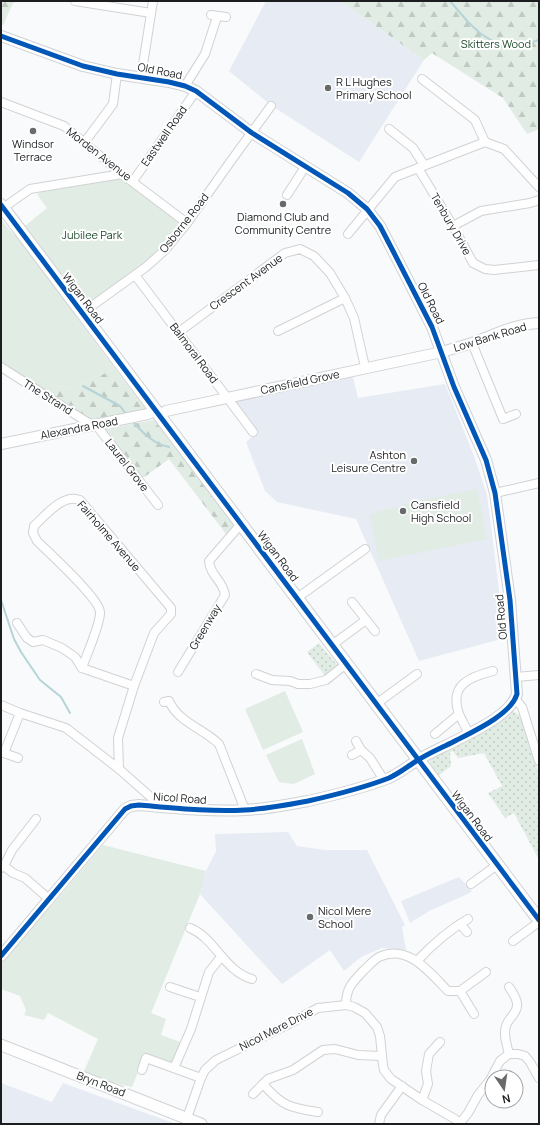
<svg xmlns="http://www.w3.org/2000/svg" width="540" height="1125" font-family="Manrope,sans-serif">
	<defs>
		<pattern id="grass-dots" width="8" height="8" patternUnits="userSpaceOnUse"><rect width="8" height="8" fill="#e1ece4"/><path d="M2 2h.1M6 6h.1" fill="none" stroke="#c0cac3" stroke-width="1.8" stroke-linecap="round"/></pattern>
		<pattern id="forest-firs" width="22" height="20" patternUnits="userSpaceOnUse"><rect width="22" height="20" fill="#e1ece4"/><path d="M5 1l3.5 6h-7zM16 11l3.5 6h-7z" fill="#c0cac3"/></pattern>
	</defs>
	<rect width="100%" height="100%" fill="#f8fafc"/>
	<g fill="#e7ebf3">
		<path d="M266,1H340L424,60L359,162L272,106L229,71Z"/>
		<path d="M352,373L358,398L445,384L474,456L487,495L505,638L419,661L356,519L277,502L265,491L246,442L258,432L233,400Z"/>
		<path d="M288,832L297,846L325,850H367L405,925L402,927L406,950L382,948L361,957L344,971L330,950L282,984L200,894L206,871L216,851L215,834Z"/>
		<path d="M459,877L472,891L468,894L431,910L410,923L401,901Z"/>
		<path d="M1,1083L52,1102L63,1083L176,1124H1Z"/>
	</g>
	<g fill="url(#grass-dots)">
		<path d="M319,643L338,666L325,676L307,652Z"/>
		<path d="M513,711L523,718L539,775V860L514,813L505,818L488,793L502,786L484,753L458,758L453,751L450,752L451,766L439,775C435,770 429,766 430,759L454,748Z"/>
	</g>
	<g fill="url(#forest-firs)">
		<path d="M1,1H19L13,3L3,25L1,22Z"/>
		<path d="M340,1H539V129L527,134L503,98L432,53L424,60Z"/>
		<path d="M115,369L148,412L94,421L48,393L55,385L70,388Z"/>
		<path d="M154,420L235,524L226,534L169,459L143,478L105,429Z"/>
	</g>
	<g fill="#e1ece4">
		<path d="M121,178L131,184L182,225L161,250L74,314L115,369L70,388L55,385L48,393L1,364V219L14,235L47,208L37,194L50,188Z"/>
		<path d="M477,489L487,539L379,561L370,515L376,514L375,512L398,507V509L404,508L403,504Z"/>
		<path d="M285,691L303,732L263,750L245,709Z"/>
		<path d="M302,739L315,774L294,784L279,782L266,755Z"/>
		<path d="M103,845L206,871L200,894L151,1013L166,1019L161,1035L183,1043L174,1066L144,1057L132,1087L82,1076L98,1039L48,1013L44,1020L24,1015L26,1010L20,996L1,989V960L54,903Z"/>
	</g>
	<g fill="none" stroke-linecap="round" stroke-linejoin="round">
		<g stroke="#b6d4d8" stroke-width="2">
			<path d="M450,1L468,22L481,34L504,48"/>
			<path d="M516,47L539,40"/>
			<path d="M83,386L120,406L126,414"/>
			<path d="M134,423C144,434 154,444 169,447"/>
			<path d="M1,600L14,639L21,652L40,680L61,697L70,713"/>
		</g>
		<g stroke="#d0d2d4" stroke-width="10">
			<g id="minor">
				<path d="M75,1L151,13"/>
				<path d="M211,15L226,17"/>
				<path d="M141,77L153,1"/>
				<path d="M422,79L475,120L485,142"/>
				<path d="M185,86L205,54L217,17"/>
				<path d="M1,102L64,126L122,174L187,223"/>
				<path d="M389,129L413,148L424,165"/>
				<path d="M84,143L113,104L117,74"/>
				<path d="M418,168L453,226L473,263L485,269L494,270L539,265"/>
				<path d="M133,181L196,91"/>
				<path d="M287,195L305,167"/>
				<path d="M3,208L30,189L122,174"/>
				<path d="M453,226L481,211L530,203L539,200"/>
				<path d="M348,234L395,177L485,142L504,149L539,187"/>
				<path d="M135,275L253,432"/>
				<path d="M82,313L146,267L165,250L187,223L233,158L271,106"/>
				<path d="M278,331L345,298"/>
				<path d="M179,332L285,253L300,249L314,256L330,273L345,298L354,318L365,367"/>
				<path d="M472,343L503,419L516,414"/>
				<path d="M1,367L87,422L96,425L158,505"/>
				<path d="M495,493L539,483"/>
				<path d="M297,598L365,549"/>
				<path d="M352,602L375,631"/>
				<path d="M17,623L27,638L33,642L43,640L62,648L75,657L82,668"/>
				<path d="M332,645L366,620"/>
				<path d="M178,672L225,595C223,580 210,576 209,561L241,524"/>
				<path d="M256,674L272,680L290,681L298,684H310L326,680L346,664"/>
				<path d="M516,677L539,675"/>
				<path d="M516,700L522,707L539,761"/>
				<path d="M164,702L169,701C178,722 204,729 219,744L245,810"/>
				<path d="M376,704L417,674"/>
				<path d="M1,705L20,713L66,728L119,769L153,799L156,807"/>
				<path d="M435,734L459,714"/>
				<path d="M469,734C466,727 462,721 459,714C449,685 469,677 493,671"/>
				<path d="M356,741L361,750L370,758L384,780"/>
				<path d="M1,752L18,758"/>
				<path d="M4,753L20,713"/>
				<path d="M352,755L361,750"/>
				<path d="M119,769L118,738L134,686L154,633L171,614V608L80,500C63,493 45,516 34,526L33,533L37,541C49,553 99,598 100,612C101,623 86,656 82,668L134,686"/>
				<path d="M4,866L13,873L25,878L49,899"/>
				<path d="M1,868L4,866L12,850L36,819"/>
				<path d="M471,884L497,865"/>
				<path d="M460,924L467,932"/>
				<path d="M190,928C215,938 224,971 252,979"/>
				<path d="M513,941L539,922"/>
				<path d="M417,961C432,945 449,930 468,919"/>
				<path d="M170,987L200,997"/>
				<path d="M460,991L486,972"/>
				<path d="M346,1005C346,988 352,983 363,971C368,967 373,960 379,957C408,943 430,973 448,991H460L474,1014"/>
				<path d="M509,1054C507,1045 503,1035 506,1026C508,1018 518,1013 517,1004C517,998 512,992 509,987"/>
				<path d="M174,1068L191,1029L209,972L221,957"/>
				<path d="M142,1070L146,1058L201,1078"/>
				<path d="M263,1084C282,1106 290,1108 318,1112"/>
				<path d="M253,1094L268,1079L293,1070L323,1050L335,1049L358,1055L381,1056"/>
				<path d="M422,1100L428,1084L426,1071L429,1054L440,1042"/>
				<path d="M187,1118L201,1078L205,1070L216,1060L287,1025L318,1008L346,1005L354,1007L365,1013L377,1027L380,1036L383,1065L384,1070L391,1079L422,1100L455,1119L461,1124"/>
				<path d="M460,1123L468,1113L478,1095L490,1080L500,1061L509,1054H518L525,1056L530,1062L539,1078"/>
				<path d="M379,1124L381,1115L402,1086"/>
			</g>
		</g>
		<g stroke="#d0d2d4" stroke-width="12">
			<g id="tertiary">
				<path d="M1,36L83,66L117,74L169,82L185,86L196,91L252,133L348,193L367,209L380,226L393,251L432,327L454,387L486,460L495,493L510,600L517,694C511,715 472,732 453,742C441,748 429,753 418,760C408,766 400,773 389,778C363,788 335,795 308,801C287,805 266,809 245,810C210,812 174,808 139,805L131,806L125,809L1,956"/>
				<path d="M159,415L166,411L442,352C452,349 462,346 472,343C494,335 515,324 539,323"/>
				<path d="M1,444L148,414L156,410"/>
			</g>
		</g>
		<g stroke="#d0d2d4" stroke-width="13">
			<path id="secondary" d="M1,1045L201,1124"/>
		</g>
		<g stroke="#d0d2d4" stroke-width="14">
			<path id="primary" d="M1,205L539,920"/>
		</g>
		<use href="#minor" stroke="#fefeff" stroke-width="8"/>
		<use href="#tertiary" stroke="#fefeff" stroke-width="10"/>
		<use href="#secondary" stroke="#fefeff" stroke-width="11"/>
		<use href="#primary" stroke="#fefeff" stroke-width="12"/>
		<g stroke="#fff" stroke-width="8">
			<g id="cycleway">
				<path d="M1,36L83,66L117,74L169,82L185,86L196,91L252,133L348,193L367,209L380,226L393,251L432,327L454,387L486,460L495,493L510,600L517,694C511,715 472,732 453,742C441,748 429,753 418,760C408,766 400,773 389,778C363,788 335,795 308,801C287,805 266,809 245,810C210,812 174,808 139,805L131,806L125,809L1,956"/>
				<path d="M1,205L539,920"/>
			</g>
		</g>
		<use href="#cycleway" stroke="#0057b8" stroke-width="5"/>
	</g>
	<g fill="#686a6c" stroke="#fff" stroke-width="1.5">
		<circle cx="328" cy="88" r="4"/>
		<circle cx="33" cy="131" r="4"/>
		<circle cx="283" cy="204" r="4"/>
		<circle cx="414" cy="461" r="4"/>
		<circle cx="403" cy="511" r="4"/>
		<circle cx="310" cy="917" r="4"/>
	</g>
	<g text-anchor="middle" stroke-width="4" stroke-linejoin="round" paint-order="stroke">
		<g font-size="11" fill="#1d4b29" stroke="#fff">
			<text x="496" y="48">Skitters Wood</text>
			<text x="92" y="239">Jubilee Park</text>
		</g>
		<g font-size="11" fill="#1b1d1f" stroke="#fff">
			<text transform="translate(160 71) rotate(11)" y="4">Old Road</text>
			<text transform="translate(164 136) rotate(-55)" y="4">Eastwell Road</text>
			<text transform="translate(99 154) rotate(38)" y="4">Morden Avenue</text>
			<text transform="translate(184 223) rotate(-52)" y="4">Osborne Road</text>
			<text transform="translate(451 224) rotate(60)" y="4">Tenbury Drive</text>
			<text transform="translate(246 282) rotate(-36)" y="4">Crescent Avenue</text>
			<text transform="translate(83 298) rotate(53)" y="4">Wigan Road</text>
			<text transform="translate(431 303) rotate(63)" y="4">Old Road</text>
			<text transform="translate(490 337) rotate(-17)" y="4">Low Bank Road</text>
			<text transform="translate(194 353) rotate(53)" y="4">Balmoral Road</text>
			<text transform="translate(300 382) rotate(-12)" y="4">Cansfield Grove</text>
			<text transform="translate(48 397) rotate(32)" y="4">The Strand</text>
			<text transform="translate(79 428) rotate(-11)" y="4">Alexandra Road</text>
			<text transform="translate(127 465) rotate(52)" y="4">Laurel Grove</text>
			<text transform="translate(109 536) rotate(49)" y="4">Fairholme Avenue</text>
			<text transform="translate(278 556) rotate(53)" y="4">Wigan Road</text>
			<text transform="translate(501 617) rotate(-95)" y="4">Old Road</text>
			<text transform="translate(205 627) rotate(-59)" y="4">Greenway</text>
			<text transform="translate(180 798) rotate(4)" y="4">Nicol Road</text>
			<text transform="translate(472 816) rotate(53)" y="4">Wigan Road</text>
			<text transform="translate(276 1029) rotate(-27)" y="4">Nicol Mere Drive</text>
			<text transform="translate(101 1084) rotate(21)" y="4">Bryn Road</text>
		</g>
		<g font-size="11" fill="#1b1d1f" stroke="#fff" text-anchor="start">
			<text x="336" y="86">R L Hughes<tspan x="336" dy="13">Primary School</tspan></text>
			<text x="33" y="148" text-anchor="middle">Windsor<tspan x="33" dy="13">Terrace</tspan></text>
			<text x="283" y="221" text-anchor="middle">Diamond Club and<tspan x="283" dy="13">Community Centre</tspan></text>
			<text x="406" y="459" text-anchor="end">Ashton<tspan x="406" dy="13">Leisure Centre</tspan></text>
			<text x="411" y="509">Cansfield<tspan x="411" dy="13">High School</tspan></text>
			<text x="318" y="915">Nicol Mere<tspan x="318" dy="13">School</tspan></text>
		</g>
	</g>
	<rect width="540" height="1125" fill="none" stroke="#1b1d1f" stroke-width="4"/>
	<g transform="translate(504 1089) rotate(167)"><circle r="19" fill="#ffffff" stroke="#a4a5a5"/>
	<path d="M0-3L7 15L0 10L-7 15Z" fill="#686a6c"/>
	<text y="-6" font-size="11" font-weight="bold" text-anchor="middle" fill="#1b1d1f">N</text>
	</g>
</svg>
